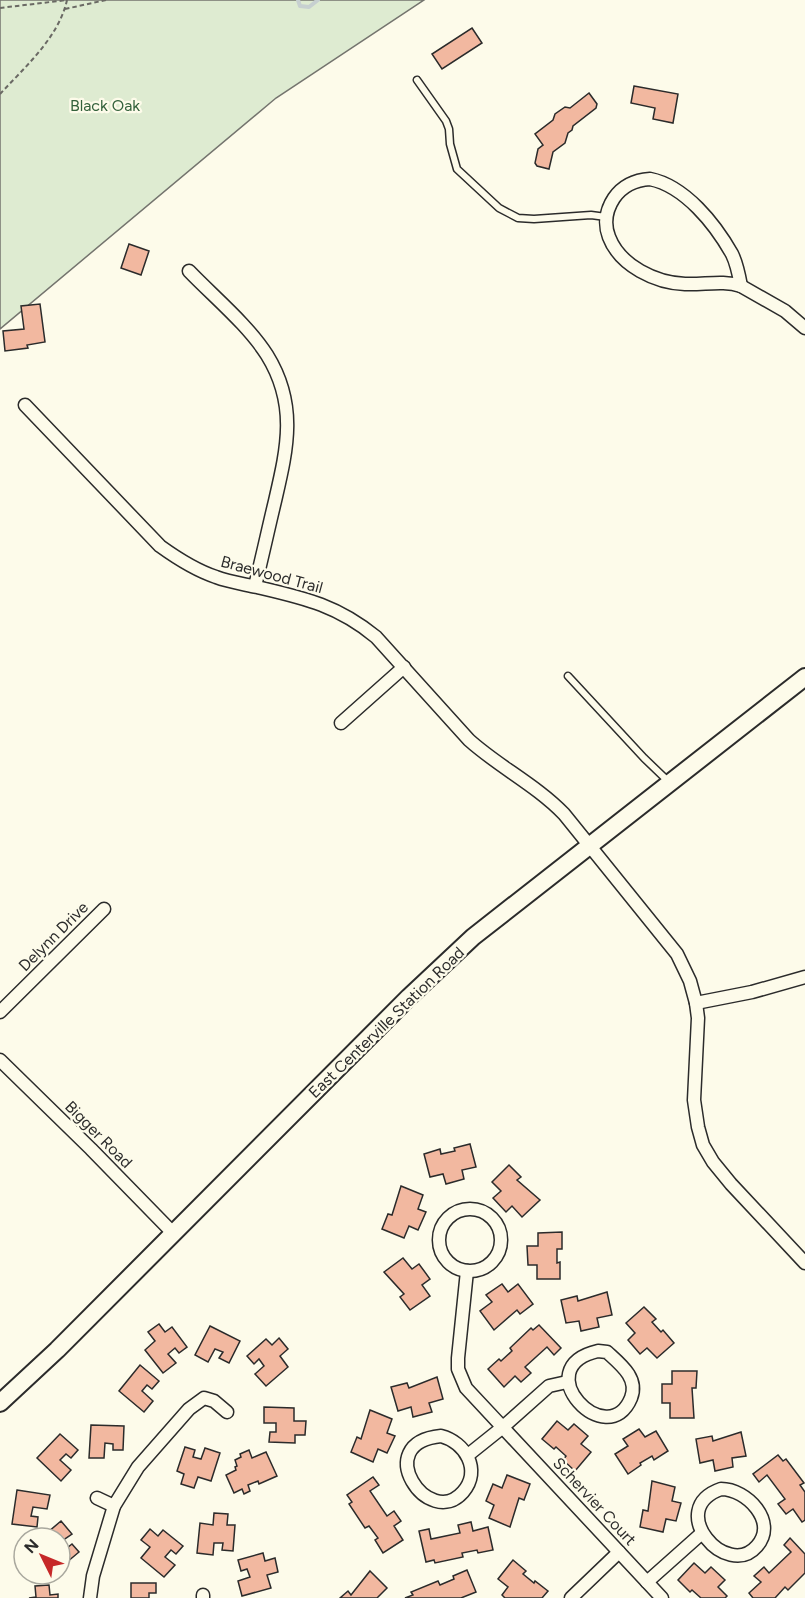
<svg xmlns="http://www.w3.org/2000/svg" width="805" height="1598" font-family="Figtree,sans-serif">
	<rect width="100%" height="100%" fill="#fdfbea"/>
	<path fill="#deebd1" stroke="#74746e" stroke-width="1.5" d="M0,0H424L276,98L0,329Z"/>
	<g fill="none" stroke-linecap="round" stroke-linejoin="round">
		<path stroke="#c7d0d0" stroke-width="4" d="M298,0L300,6L309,7L318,0"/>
	</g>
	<g fill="#f2b8a0" stroke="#2b2b2b" stroke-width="1.5">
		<path d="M472,28L482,43L442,69L432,54Z"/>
		<path d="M634,86L678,94L673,123L653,119L655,108L631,103Z"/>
		<path d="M589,93L597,104L596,108L573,126L572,130L568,133L565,143L553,152L549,169L537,166L535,163L538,149L543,145L535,134L553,120L555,114L565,107L570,108Z"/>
		<path d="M129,244L149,251L141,275L121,268Z"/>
		<path d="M40,304L45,342L27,345L28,348L5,351L3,331L24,329L21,306Z"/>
		<path d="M470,1144L476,1167L462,1170L464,1179L446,1184L443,1174L430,1177L424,1154L440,1149L441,1154L455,1151L454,1148Z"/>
		<path d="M509,1165L521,1177L517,1180L540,1200L522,1217L512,1206L506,1212L493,1198L501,1191L492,1182Z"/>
		<path d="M401,1186L423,1195L418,1209L426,1212L418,1230L409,1226L404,1238L382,1229L388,1214L392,1215Z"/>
		<path d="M562,1232V1249H557V1263L560,1262V1279H537V1265H528L527,1246H538V1233Z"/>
		<path d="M403,1258L412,1269L419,1264L430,1279L422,1285L430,1296L410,1310L400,1297L404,1294L384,1272Z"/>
		<path d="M502,1284L508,1292L518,1284L533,1304L520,1314L517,1310L494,1330L480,1311L492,1302L486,1295Z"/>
		<path d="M607,1292L612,1315L597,1318L599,1327L581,1331L579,1321L566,1323L561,1300L577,1296L578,1301Z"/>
		<path d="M644,1307L656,1319L652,1322L661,1332L663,1330L674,1343L657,1358L647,1348L640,1354L628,1340L635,1333L626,1323Z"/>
		<path d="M159,1324L165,1332L172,1327L187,1347L179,1353L175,1348L168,1354L176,1363L163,1373L145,1350L155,1341L148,1332Z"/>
		<path d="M539,1325L561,1348L554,1355L547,1347L525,1367L531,1373L521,1382L515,1376L504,1387L488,1369L499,1359L501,1361L512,1351L510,1348L531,1328L533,1330Z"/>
		<path d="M210,1326L240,1341L229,1363L219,1358L223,1352L215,1349L208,1362L195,1355Z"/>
		<path d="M279,1338L288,1349L280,1356L288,1367L266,1386L255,1374L264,1366L259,1359L254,1364L247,1356L266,1339L272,1345Z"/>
		<path d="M140,1365L159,1381L152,1389L147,1385L142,1391L153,1401L144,1412L119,1391Z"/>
		<path d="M672,1371H697L696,1388H692L694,1418H670V1403H662V1384H672Z"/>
		<path d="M437,1377L443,1399L429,1403L432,1412L413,1417L411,1407L398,1411L391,1387L407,1383L409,1388Z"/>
		<path d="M264,1407L294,1408V1421H306L305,1435H295V1443L269,1442L270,1432H276V1423H264Z"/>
		<path d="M370,1410L392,1419L387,1433L395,1436L387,1453L378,1449L373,1462L351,1452L357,1437L361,1439Z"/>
		<path d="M557,1421L568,1430L574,1424L588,1436L581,1444L591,1452L575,1471L563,1460L566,1456L556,1447L554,1449L542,1439Z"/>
		<path d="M91,1425L124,1426L123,1450H113V1444L105,1443L104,1458H89Z"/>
		<path d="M639,1429L645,1437L656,1431L668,1451L654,1460L652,1456L640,1463L641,1465L628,1474L615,1454L628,1446L623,1439Z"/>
		<path d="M741,1432L746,1456L732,1458L733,1467L715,1471L713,1460L700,1463L696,1439L712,1436L713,1441Z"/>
		<path d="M60,1434L78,1450L71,1458L66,1454L60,1460L71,1470L61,1481L37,1458Z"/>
		<path d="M185,1447L195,1450L193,1457L201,1459L205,1448L220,1453L211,1481L198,1477L194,1488L181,1484L184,1474L177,1471Z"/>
		<path d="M249,1450L252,1458L266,1452L277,1476L259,1484L258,1481L248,1485L250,1491L244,1494L242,1489L234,1493L226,1475L236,1470L235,1467L237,1466L235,1460L241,1457L240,1454Z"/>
		<path d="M778,1455L783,1461L786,1459L804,1483L800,1485L805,1492V1520L802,1522L793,1509L786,1514L778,1504L785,1499L767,1475L759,1482L753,1474Z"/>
		<path d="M507,1475L530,1484L524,1500L519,1498L510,1527L489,1518L494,1505L486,1501L493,1484L502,1488Z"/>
		<path d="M373,1477L379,1485L370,1491L387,1516L394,1511L401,1521L394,1526L403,1540L383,1553L375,1540L378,1538L369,1526L365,1528L349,1504L352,1502L347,1495Z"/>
		<path d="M652,1481L675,1487L672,1501L681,1503L676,1521L666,1519L663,1532L640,1527L643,1510L648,1511Z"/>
		<path d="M17,1490L50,1495L47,1509L33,1507L31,1516L38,1517L37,1527L12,1524Z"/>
		<path d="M214,1513L228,1514L227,1525H235L233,1551L222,1550L223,1543H214L213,1555L197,1553L200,1523L213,1525Z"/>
		<path d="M61,1521L72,1534L62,1541L67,1548L72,1544L79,1552L60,1568V1538H41Z"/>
		<path d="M471,1522L473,1531L488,1527L493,1550L478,1553L477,1550L462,1553L463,1557L435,1563L434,1560L426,1562L419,1531L429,1529L431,1539L460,1533L458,1525Z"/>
		<path d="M150,1529L158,1536L163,1530L183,1546L176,1554L171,1550L165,1557L175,1565L164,1577L141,1558L150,1547L141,1540Z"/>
		<path d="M790,1538L805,1554V1573L788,1590L785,1587L775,1598H753L749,1593L761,1582L754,1576L764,1567L769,1573L791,1552L784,1545Z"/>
		<path d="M263,1553L265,1561L275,1558L278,1572L267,1575L271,1588L242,1596L238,1581L250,1577L247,1569L241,1571L238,1560Z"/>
		<path d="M513,1560L526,1571L523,1574L534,1583L535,1581L548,1591L542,1598H505L502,1595L508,1587L498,1579Z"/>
		<path d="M694,1563L705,1573L711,1567L725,1580L718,1587L727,1596L725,1598H701L692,1590L690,1592L678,1580Z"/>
		<path d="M467,1570L476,1592L461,1598H405L413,1595L411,1592L438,1581L440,1585L454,1579L453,1576Z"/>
		<path d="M370,1571L387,1588L377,1598H340L348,1591L351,1595Z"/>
		<path d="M131,1583H156V1593H149V1598H131Z"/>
		<path d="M49,1585L50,1595L58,1594V1598H29L36,1597L35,1586Z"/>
	</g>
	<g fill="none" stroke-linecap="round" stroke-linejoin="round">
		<g stroke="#2b2b2b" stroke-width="9">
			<g id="lane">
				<path d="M417,80L446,121L449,129L450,144L457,169L499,208L518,218L534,219L591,215L606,217"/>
				<path d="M568,676L644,758L670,783"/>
			</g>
		</g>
		<g stroke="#2b2b2b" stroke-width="15">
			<g id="street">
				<path d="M650,179C685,186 715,224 732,254C737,264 739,275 741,286C723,280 704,285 685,284C656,283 620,266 609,237C604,224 606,210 614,198C623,185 635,180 650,179Z"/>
				<path d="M189,271C214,297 248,325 267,355C298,405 287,449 275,501C268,530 262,558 255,586"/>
				<path d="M741,286L785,311L805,328"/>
				<path d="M25,405L160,546C178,559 195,570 216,577C229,582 244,584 257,587C304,598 337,605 376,637L469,740C499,767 536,785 564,814L677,954L690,981L696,1003L698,1018L694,1100L698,1127L703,1145L713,1162L731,1184L805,1263"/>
				<path d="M341,723L404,667"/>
				<path d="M696,1003L752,992L805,977"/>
				<path d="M0,1012L104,909"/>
				<path d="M0,1060L91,1149L173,1233"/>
				<circle cx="470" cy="1240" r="31"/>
				<path d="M467,1271L458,1358V1369L466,1388L662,1598"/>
				<path d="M598,1351L607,1352C620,1364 639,1378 631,1398C608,1454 525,1368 598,1351Z"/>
				<path d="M441,1436C465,1442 482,1470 463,1492C429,1531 369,1443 441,1436Z"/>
				<path d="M468,1455L503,1427L549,1386L567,1382"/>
				<path d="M721,1489C747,1489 778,1522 757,1546C727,1581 664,1509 721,1489Z"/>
				<path d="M97,1498L114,1506"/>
				<path d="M647,1582L702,1533"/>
				<path d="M90,1598L93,1576L114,1506L138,1467L189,1409L204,1398L214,1401L227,1412"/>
				<path d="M203,1598V1595"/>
				<path d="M571,1598L619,1552"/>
			</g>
		</g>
		<g stroke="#2b2b2b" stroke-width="20">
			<path id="secondary" d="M0,1403L57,1350L409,997L473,937L805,677"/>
		</g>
		<g stroke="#6a6964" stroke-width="2" stroke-dasharray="4.5 3" stroke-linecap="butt">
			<path d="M0,8L67,0"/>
			<path d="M65,9L106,0"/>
			<path d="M0,94C25,67 59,37 67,0"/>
		</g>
		<use href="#lane" stroke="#fdfbea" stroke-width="6"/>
		<use href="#street" stroke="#fdfbea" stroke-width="12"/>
		<use href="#secondary" stroke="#fdfbea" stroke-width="16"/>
	</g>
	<g text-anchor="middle" stroke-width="4.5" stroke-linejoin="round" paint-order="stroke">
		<g font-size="16" fill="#34623c" stroke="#fdfbea">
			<text x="105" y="111">Black Oak</text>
		</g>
		<g font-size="16" fill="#2b2b2b" stroke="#fdfbea">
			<text transform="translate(272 574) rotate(15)" y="6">Braewood Trail</text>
			<text transform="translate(53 936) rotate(-45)" y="6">Delynn Drive</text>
			<text transform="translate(386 1022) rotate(-44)" y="6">East Centerville Station Road</text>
			<text transform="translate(99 1134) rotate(45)" y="6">Bigger Road</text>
			<text transform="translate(595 1501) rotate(47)" y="6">Schervier Court</text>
		</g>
	</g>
	<g transform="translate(42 1556) rotate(313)"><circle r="28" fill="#fdfbea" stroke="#a9a89e" stroke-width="1.5"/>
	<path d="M0-4.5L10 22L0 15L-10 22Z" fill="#c62828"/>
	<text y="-9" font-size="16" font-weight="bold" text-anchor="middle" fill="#2b2b2b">N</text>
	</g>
</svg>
